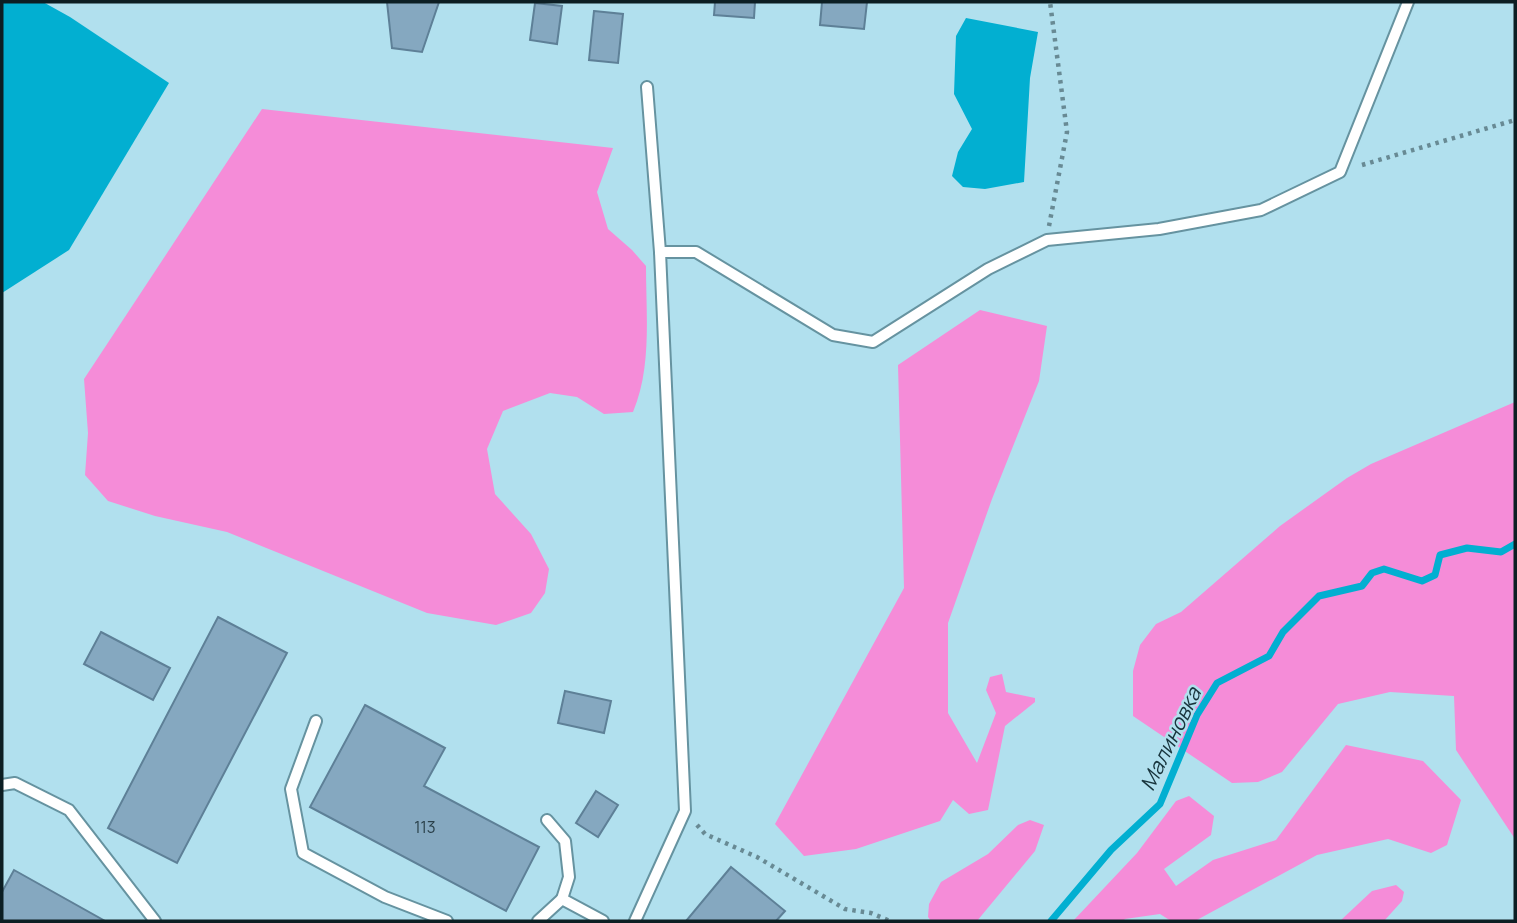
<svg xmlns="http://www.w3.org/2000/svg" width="1517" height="923" font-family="Manrope,sans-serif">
	<rect width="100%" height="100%" fill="#b1e0ee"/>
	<g fill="#f58cd8">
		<path d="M262,109L613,148L597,192L608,229L632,250L646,266C646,314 652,367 633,412L604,414L577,397L550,393L503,411L487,449L495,494L531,534L549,569L545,593L531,613L496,625L427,613L227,532L155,516L108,501L85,475L88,433L84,379Z"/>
		<path d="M980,310L1047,326L1039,381L992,499L948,623V713L977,763L996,713L986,690L990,677L1002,674L1006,692L1035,698V702L1005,726L988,810L969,814L953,800L940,821L856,849L804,856L775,824L904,588L898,365Z"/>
		<path d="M1515,402V839L1456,750L1454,696L1390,692L1338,704L1282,772L1258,782L1232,783L1133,716V671L1140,645L1156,624L1181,612L1280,526L1347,478L1371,464Z"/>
		<path d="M1346,745L1423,761L1461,800L1447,845L1431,853L1388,839L1317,855L1195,921H1171L1160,914L1125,919L1123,921H1073L1137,853L1176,801L1189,796L1214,816L1211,835L1164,869L1176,886L1213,860L1276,840Z"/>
		<path d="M1030,820L1044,825L1035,851L977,921H931L928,917L929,904L941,882L988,854L1018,825Z"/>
		<path d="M1396,885L1404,892L1402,901L1384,921H1340L1372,891Z"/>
	</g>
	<g fill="#02afd1">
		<path d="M2,2H43L70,17L169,83L69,250L2,293Z"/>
		<path d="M966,18L1038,32L1030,78L1024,182L985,189L963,187L952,176L958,152L972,129L954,94L956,36Z"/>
	</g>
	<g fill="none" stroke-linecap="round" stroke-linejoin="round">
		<path stroke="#02afd1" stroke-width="7" d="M1051,921L1111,850L1160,804L1197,715L1217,683L1269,656L1283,632L1319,596L1362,586L1372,573L1384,569L1422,581L1435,575L1440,555L1467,548L1501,552L1515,544"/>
	</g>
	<g fill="#85a8c0" stroke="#5e8097" stroke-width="2">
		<path d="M387,2H439L422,52L392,48Z"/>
		<path d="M715,2H755L754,18L714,15Z"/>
		<path d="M822,2H867L864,29L820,25Z"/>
		<path d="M535,3L562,6L557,44L530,40Z"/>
		<path d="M594,11L623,14L618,63L589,60Z"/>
		<path d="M218,617L287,653L177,863L108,828Z"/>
		<path d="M101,632L170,668L153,700L84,664Z"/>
		<path d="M565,691L611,701L604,733L558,723Z"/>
		<path d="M365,705L445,748L424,786L539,847L506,911L310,807Z"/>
		<path d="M596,791L618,805L598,837L576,823Z"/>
		<path d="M731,867L785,911L776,921H686Z"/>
		<path d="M14,870L105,921H2V892Z"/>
	</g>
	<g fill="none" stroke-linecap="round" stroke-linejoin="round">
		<g stroke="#6693a0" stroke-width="14">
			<g id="lane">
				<path d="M660,252H696L833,335L873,342L988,269L1047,240L1159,229L1261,210L1340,172L1408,2"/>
				<path d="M316,721L291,789L303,853L385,897L447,921"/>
				<path d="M2,785L15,783L69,810L155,921"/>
				<path d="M547,820L565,841L569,877L562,899"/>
				<path d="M538,921L562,899L603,921"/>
				<path d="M635,921L685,811L660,252L647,87"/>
			</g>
		</g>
		<g stroke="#688a94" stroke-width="4.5" stroke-dasharray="3.5 5" stroke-linecap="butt">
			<path d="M1362,165L1515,120"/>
			<path d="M1049,226L1067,132L1050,2"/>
			<path d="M697,825L705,834L757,857L845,909L871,913L890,921"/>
		</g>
		<use href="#lane" stroke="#fff" stroke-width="10"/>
	</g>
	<g text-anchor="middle" stroke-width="5" stroke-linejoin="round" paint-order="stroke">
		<g font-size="16" fill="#2a404a">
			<text x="425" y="833">113</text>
		</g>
		<g font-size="21" font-style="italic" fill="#18343c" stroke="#b1e0ee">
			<text transform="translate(1171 739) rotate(-64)" y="7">Малиновка</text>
		</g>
	</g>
	<rect width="1517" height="923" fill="none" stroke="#0c1e23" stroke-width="7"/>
</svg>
